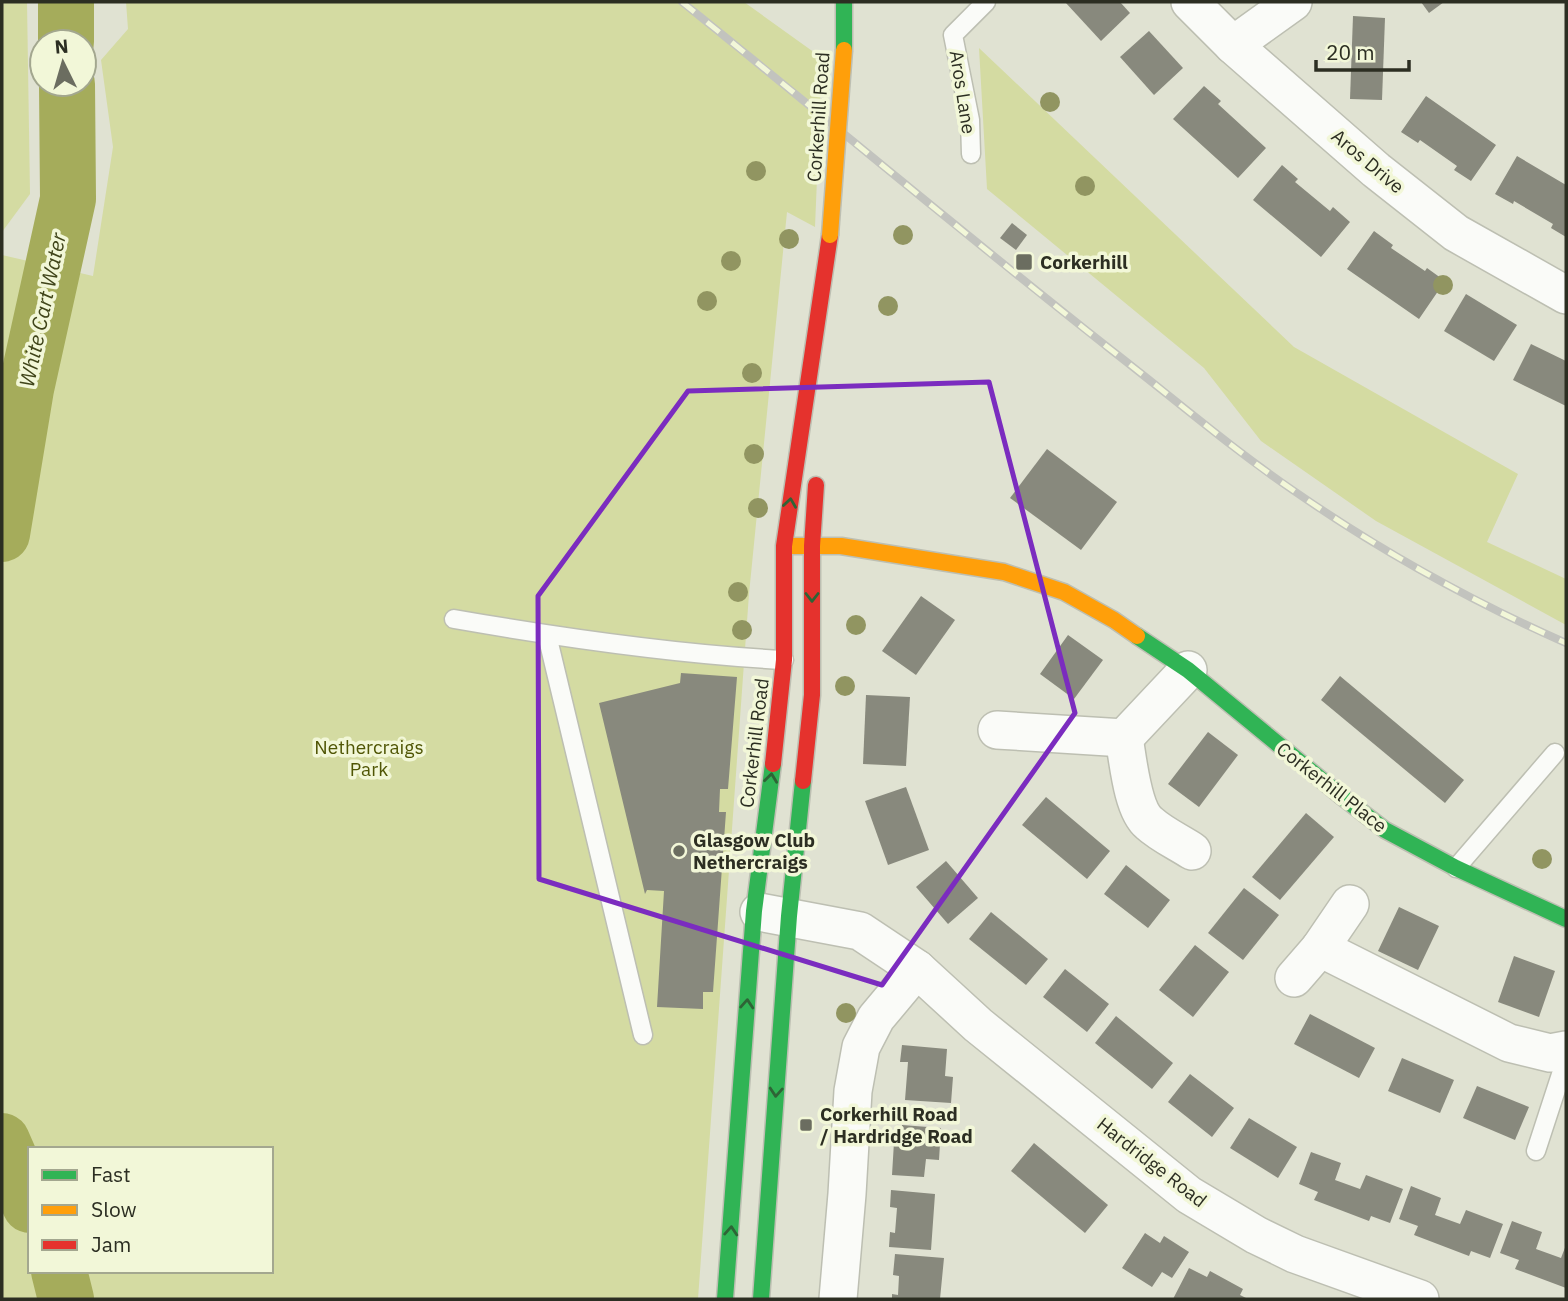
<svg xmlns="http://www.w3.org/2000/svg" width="1568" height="1301" font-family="'IBM Plex Sans',sans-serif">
	<rect width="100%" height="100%" fill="#e0e2d2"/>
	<g fill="#d4dba2" fill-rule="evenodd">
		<path d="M2,2H27L30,194L2,232Z"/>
		<path d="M126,2H744L822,58L815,227L787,212L749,594L698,1299H2V255L93,276L113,147L101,60L128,29ZM30,1149H271V1271H30Z"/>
		<path d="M979,48L1294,347L1518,474L1487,542L1566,579V625L1376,521L1261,441L1204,368L987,189Z"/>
	</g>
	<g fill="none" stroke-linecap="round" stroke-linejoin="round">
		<g stroke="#a5ac5b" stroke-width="56">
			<path d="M66,2V42"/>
			<path d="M2,534L26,389L68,199L67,84"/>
			<path d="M2,1141L30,1205"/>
			<path d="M59,1271L66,1299"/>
		</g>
	</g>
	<g fill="#88897d">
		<path d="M1065,2H1120L1130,13L1101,41Z"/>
		<path d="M1421,2H1444L1429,13Z"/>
		<path d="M1353,16L1385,18L1382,100L1350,99Z"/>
		<path d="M1149,31L1183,68L1154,95L1120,57Z"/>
		<path d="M1204,86L1221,101L1218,104L1266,148L1238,178L1173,119Z"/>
		<path d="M1426,96L1496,145L1471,181L1454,170L1457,166L1420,140L1418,143L1401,132Z"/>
		<path d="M1517,156L1566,185V237L1551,228L1553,224L1514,201L1513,204L1495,194Z"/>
		<path d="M1282,165L1298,179L1295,182L1330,211L1333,207L1350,222L1321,257L1253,200Z"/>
		<path d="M1012,223L1027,235L1016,250L1000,238Z"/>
		<path d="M1374,231L1393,245L1391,248L1425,271L1427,268L1445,281L1419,319L1347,269Z"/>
		<path d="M1466,294L1517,325L1494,361L1444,331Z"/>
		<path d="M1531,344L1566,361V406L1513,380Z"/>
		<path d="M1047,449L1117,502L1081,550L1010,498Z"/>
		<path d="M921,596L955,620L916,675L882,651Z"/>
		<path d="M1068,635L1103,660L1074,699L1040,674Z"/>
		<path d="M681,673L737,677L728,789H720L719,812H726L713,992H703V1009L657,1007L664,891L647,890L645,894L599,703L680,683Z"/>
		<path d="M1340,676L1464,780L1445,803L1321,700Z"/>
		<path d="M866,695L910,697L906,766L863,764Z"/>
		<path d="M1208,732L1238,755L1199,807L1168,784Z"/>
		<path d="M906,787L929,850L888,865L865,801Z"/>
		<path d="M1046,797L1110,851L1087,879L1022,825Z"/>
		<path d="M1306,813L1334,837L1280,900L1252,877Z"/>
		<path d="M946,861L978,898L948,924L916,887Z"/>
		<path d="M1126,865L1170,900L1148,928L1104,894Z"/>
		<path d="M1244,888L1279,915L1243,960L1208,933Z"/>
		<path d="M1399,907L1439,926L1418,970L1378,951Z"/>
		<path d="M991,912L1048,959L1026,985L969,939Z"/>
		<path d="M1195,945L1229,972L1193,1017L1159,990Z"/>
		<path d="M1514,956L1555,971L1539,1017L1498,1002Z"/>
		<path d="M1065,969L1109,1004L1087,1032L1043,997Z"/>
		<path d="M1310,1014L1375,1048L1359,1078L1294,1044Z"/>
		<path d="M1116,1016L1173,1063L1152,1089L1095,1043Z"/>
		<path d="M902,1045L947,1049L945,1076L953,1077L951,1103L905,1100L908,1062H900Z"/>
		<path d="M1402,1058L1454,1080L1440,1113L1388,1091Z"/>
		<path d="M1190,1074L1234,1108L1212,1137L1168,1102Z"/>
		<path d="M1477,1086L1529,1107L1515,1140L1463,1118Z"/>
		<path d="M1249,1118L1297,1147L1278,1178L1230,1148Z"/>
		<path d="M902,1125L941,1128L939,1160L926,1159L924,1177L892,1175L894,1142L901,1143Z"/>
		<path d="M1034,1143L1108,1205L1085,1233L1011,1171Z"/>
		<path d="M1311,1152L1341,1163L1335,1180L1360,1189L1366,1175L1403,1189L1390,1223L1371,1216L1369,1221L1314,1200L1318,1192L1299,1184Z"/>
		<path d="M1411,1186L1441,1198L1435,1215L1460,1224L1466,1210L1503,1224L1490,1258L1471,1251L1469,1256L1414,1235L1418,1226L1399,1219Z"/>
		<path d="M891,1190L935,1194L931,1250L889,1247L890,1232L895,1233L897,1208L890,1207Z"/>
		<path d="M1512,1221L1542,1232L1536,1249L1561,1258L1566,1245V1288L1515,1269L1519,1260L1500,1253Z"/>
		<path d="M1145,1233L1160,1243L1164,1236L1189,1252L1172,1278L1162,1272L1152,1287L1122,1268Z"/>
		<path d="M895,1254L944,1258L940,1299H892V1294L898,1295L899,1276L893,1275Z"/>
		<path d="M1189,1268L1207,1277L1210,1271L1243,1289L1240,1295L1248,1299H1173Z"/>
	</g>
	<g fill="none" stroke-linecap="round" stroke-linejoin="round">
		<g stroke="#bdbfb2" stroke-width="21">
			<g id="lane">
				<path d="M971,154L970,120L953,35L986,2"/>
				<path d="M454,619C563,638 673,654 784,660"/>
				<path d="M547,635L643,1035"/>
				<path d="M1456,868L1555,753"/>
				<path d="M1536,1151L1566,1059"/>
			</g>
		</g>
		<g stroke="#bdbfb2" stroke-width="40">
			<g id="street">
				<path d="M1190,2L1233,45L1376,170L1456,233L1566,295"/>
				<path d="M1233,45L1293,2"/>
				<path d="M997,730L1124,738L1188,670"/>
				<path d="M1124,738C1128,759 1132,809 1149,823C1161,834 1178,842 1192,851"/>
				<path d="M759,912L860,931L917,969L978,1025L1189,1195L1256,1235L1295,1254L1420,1299"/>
				<path d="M1320,948L1509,1043L1550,1053L1566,1050"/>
				<path d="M1294,978L1320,948L1350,904"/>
				<path d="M838,1299L847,1194L853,1091L861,1047L876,1018L917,969"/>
			</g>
		</g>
		<g stroke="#bdbfb2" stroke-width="19">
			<g id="fast">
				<path d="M844,2V50"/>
				<path d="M1137,636L1188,670L1341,796L1385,830L1456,868L1566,919"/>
				<path d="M725,1299L754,911L773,764"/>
				<path d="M761,1299L789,916L803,781"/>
			</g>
		</g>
		<g stroke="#bdbfb2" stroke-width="19">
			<path id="slow" d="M786,546H841L1004,572L1064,592L1114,620L1137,636"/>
		</g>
		<g stroke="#bdbfb2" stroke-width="19">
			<g id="jam">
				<path d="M773,764L784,660V546L830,235"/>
				<path d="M803,781L812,695V546L816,485"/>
			</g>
		</g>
		<use href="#lane" stroke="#fafbf8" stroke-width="18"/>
		<use href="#street" stroke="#fafbf8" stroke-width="37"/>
		<use href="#fast" stroke="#30b455" stroke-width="16"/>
		<use href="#slow" stroke="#ff9f0a" stroke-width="16"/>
		<use href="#jam" stroke="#e5322d" stroke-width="16"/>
		<g stroke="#c2c3be" stroke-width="8">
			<path id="rail" d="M682,2C825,117 965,235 1110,349C1172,397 1232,449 1297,493C1381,551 1473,602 1566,643"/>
		</g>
		<use href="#rail" stroke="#f2f7d8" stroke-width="5" stroke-dasharray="16" stroke-linecap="butt"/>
		<g stroke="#bdbfb2" stroke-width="19" stroke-linecap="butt">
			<path id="slow-bridge" d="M830,235L844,50"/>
		</g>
		<use href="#slow-bridge" stroke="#ff9f0a" stroke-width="16"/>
	</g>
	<g fill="#919561">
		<circle cx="1050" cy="102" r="10"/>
		<circle cx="756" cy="171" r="10"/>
		<circle cx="1085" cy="186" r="10"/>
		<circle cx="903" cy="235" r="10"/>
		<circle cx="789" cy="239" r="10"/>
		<circle cx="731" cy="261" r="10"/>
		<circle cx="1443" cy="285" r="10"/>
		<circle cx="707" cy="301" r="10"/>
		<circle cx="888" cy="306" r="10"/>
		<circle cx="752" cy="373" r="10"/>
		<circle cx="754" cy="454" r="10"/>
		<circle cx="758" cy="508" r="10"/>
		<circle cx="738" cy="592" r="10"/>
		<circle cx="856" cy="625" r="10"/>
		<circle cx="742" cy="630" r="10"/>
		<circle cx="845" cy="686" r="10"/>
		<circle cx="1542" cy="859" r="10"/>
		<circle cx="846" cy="1013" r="10"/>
	</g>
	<defs><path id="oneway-chevron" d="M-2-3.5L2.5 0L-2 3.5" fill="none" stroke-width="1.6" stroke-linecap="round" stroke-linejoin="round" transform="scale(1.75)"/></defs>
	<g stroke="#2e6436">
		<use href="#oneway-chevron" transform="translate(790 503) rotate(-82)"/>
		<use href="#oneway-chevron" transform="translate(812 597) rotate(90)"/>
		<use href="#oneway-chevron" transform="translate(771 778) rotate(-83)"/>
		<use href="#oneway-chevron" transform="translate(747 1004) rotate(-86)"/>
		<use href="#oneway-chevron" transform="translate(776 1092) rotate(94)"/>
		<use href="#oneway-chevron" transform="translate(731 1231) rotate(-86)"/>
	</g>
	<path fill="none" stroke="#7b2cbf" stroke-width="5" stroke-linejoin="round" d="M989,382L1075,713L882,985L539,879L538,596L688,391Z"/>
	<g fill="#6b6d60" stroke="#f2f7d8" stroke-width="2.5">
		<rect x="1015" y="253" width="18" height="18" rx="3.5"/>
		<circle cx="679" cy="851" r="7"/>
		<rect x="799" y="1118" width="14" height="14" rx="3.5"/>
	</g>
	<g text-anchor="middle" stroke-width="7" stroke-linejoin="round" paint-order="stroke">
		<g font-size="19" fill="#2c2e22" stroke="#f2f7d8">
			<text transform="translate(963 92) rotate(81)" y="7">Aros Lane</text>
			<text transform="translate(818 117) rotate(-86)" y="7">Corkerhill Road</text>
			<text transform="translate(1368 161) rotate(40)" y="7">Aros Drive</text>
			<text transform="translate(754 743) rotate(-83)" y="7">Corkerhill Road</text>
			<text transform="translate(1332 787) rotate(38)" y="7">Corkerhill Place</text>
			<text transform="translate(1152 1162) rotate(38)" y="7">Hardridge Road</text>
		</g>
		<g font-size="19" font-weight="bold" fill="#2c2e22" stroke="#f2f7d8" text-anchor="start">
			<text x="1040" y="269">Corkerhill</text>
			<text x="693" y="847">Glasgow Club<tspan x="693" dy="22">Nethercraigs</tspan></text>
			<text x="820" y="1121">Corkerhill Road<tspan x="820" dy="22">/ Hardridge Road</tspan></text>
		</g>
		<g font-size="19" fill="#505605" stroke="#f2f7d8">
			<text x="369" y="754">Nethercraigs<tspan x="369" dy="22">Park</tspan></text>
		</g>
		<g font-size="21" font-style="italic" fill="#40451a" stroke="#f2f7d8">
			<text transform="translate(43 310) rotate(-78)" y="7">White Cart Water</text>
		</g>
	</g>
	<rect width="1568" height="1301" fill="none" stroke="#2c2e22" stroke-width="7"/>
	<rect x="28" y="1147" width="245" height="126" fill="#f2f7d8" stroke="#a3a78f" stroke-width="2"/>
	<rect x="42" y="1170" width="35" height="10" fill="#30b455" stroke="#a3a78f" stroke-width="2"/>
	<text x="91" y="1182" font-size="21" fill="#2c2e22">Fast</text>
	<rect x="42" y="1205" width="35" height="10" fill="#ff9f0a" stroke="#a3a78f" stroke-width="2"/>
	<text x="91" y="1217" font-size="21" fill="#2c2e22">Slow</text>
	<rect x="42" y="1240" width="35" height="10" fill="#e5322d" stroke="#a3a78f" stroke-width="2"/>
	<text x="91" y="1252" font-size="21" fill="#2c2e22">Jam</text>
	<g transform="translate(63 63) rotate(355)"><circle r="33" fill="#f2f7d8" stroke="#a3a78f" stroke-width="2"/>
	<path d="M0-5L12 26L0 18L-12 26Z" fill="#6b6d60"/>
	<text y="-10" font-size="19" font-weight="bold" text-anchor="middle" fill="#2c2e22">N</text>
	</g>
	<path d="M1316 60v10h93v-10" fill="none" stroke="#2c2e22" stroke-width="3.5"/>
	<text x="1326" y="60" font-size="21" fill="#2c2e22" stroke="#f2f7d8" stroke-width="5" paint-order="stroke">20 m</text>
</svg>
